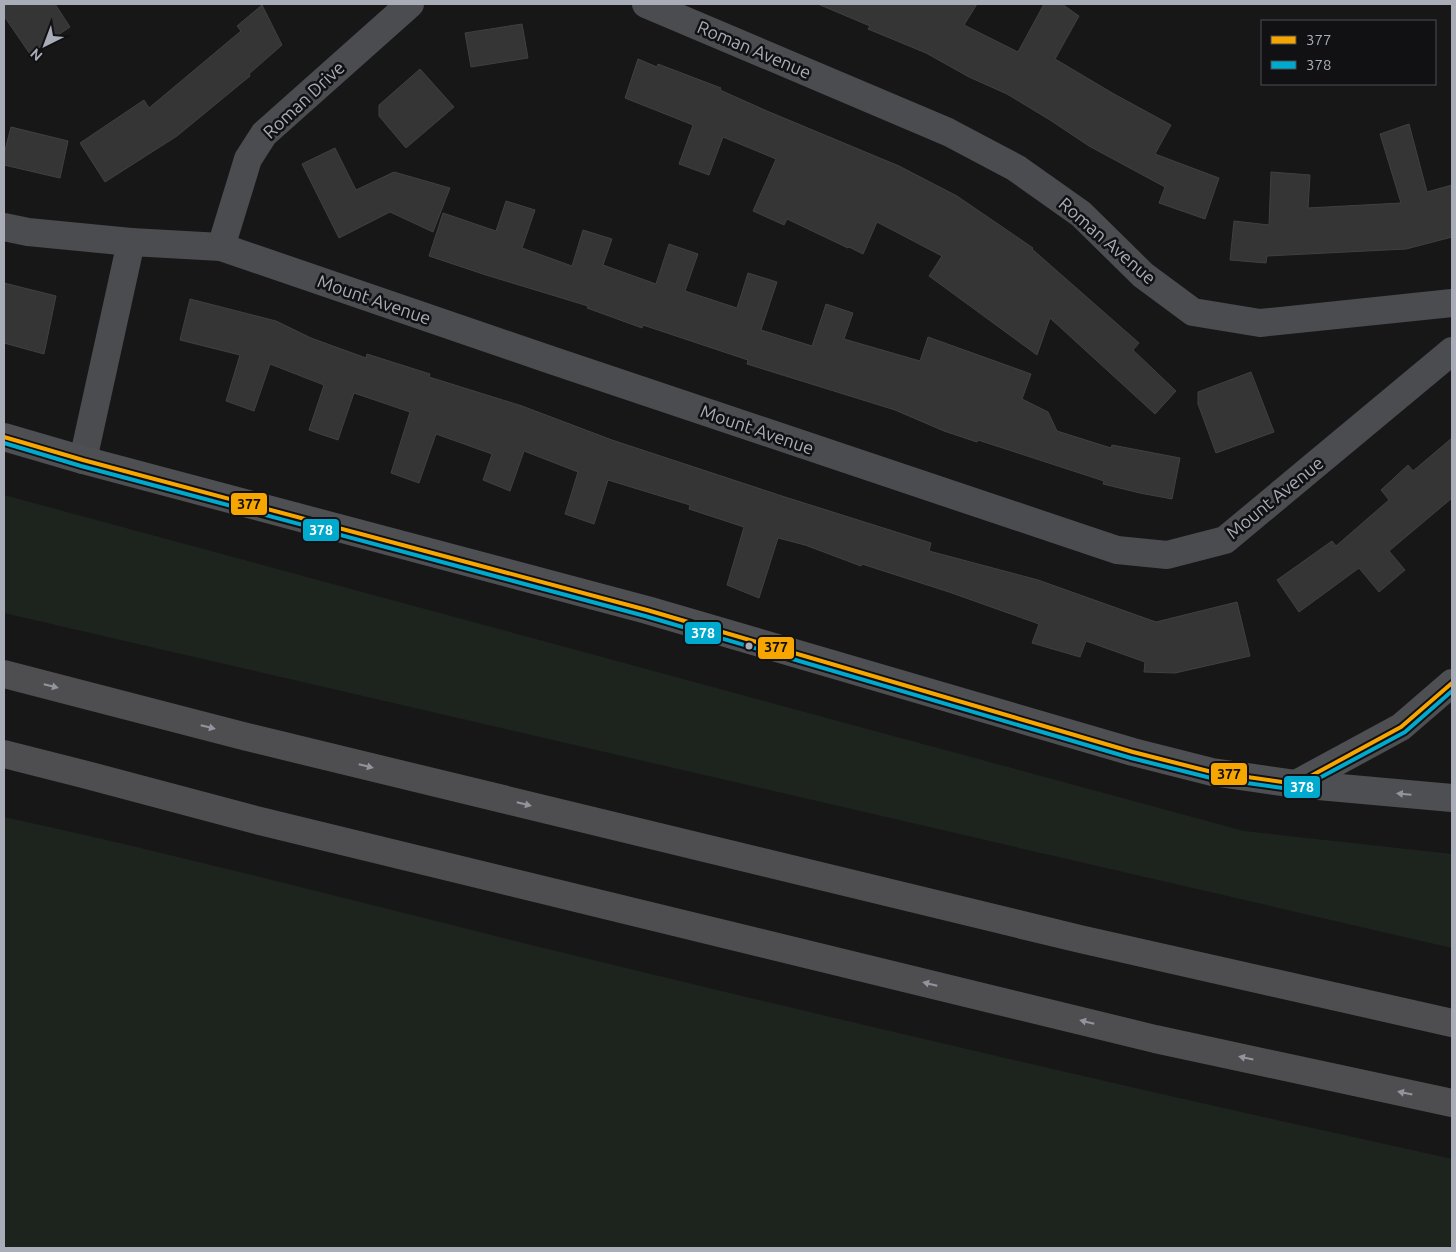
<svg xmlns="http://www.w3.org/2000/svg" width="1456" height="1252" font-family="Ubuntu,sans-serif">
	<rect width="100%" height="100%" fill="#171717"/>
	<g fill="#1d241e">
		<path d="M4,495L1244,831L1452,854V948L4,613Z"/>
		<path d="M4,817C189,857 372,906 556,951C854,1024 1153,1093 1452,1159V1248H4Z"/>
	</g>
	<g fill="#353536" stroke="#3f4043">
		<path d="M4,4H55L70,27L30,54L4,16Z"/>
		<path d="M818,4H977L964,25L1018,52L1044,4H1062L1079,16L1055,59L1114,94L1171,125L1155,154L1219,178L1205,219L1159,203L1165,187L1089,146L1050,120L1007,94L969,77L926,53L868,29L870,26Z"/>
		<path d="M262,5L282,45L249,74L250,76L177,136L105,182L80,143L144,100L149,108L241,31L237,26Z"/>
		<path d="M522,24L528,58L471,67L465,33Z"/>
		<path d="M638,59L657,67L658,64L721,88L720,90L767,111L899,166L957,196L1033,248L1032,249L1139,343L1133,350L1176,391L1155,414L1050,318L1037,355L929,276L942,256L877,222L863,254L849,247L848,248L787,219L784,225L753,211L776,159L723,137L709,175L679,164L693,125L625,98Z"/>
		<path d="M420,69L454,107L406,148L379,116V105Z"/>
		<path d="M1409,124L1427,192L1452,185V237L1406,249L1267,256L1266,263L1230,260L1234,221L1269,225L1271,172L1310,175L1308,208L1401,203L1380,134Z"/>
		<path d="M11,127L68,141L60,178L4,165V154Z"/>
		<path d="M335,148L356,190L394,172L450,188L433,232L390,212L339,238L302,164Z"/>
		<path d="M506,201L535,210L522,248L572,266L583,230L612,239L603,265L656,284L669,244L698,254L685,291L737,308L748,273L777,282L761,330L812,346L826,304L853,313L844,339L920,361L928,337L1031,374L1022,399L1048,412L1057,431L1111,448L1112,445L1180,458L1172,499L1140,493L1103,484L1104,481L978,440L977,442L944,431L895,410L747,364L748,360L643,325L642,328L587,308L588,306L486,275L429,256L443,213L496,231Z"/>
		<path d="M4,283L56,296L44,354L4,343Z"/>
		<path d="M190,299L276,321L311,338L366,358L367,354L430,374L429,377L522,406L612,440L785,497L931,543L929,551L1038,580L1156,622L1237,602L1250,656L1175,673L1144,672L1145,662L1086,641L1080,657L1032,643L1039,624L949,592L862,564L861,566L805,545L778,538L759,598L727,585L744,527L689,509L690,505L608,480L594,524L565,514L578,472L524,451L510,491L483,480L492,454L436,434L419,483L391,473L410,412L354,393L338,440L323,435L309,430L324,385L270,364L254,411L226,401L240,355L180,340Z"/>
		<path d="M1251,372L1274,432L1216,453L1198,404V392Z"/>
		<path d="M1452,438V498L1389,551L1405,570L1379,592L1359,568L1299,612L1277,580L1332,541L1336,546L1389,500L1381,490L1408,465L1413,471Z"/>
	</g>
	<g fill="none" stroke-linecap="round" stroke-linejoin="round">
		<g stroke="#4b4c50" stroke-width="28">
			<path d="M646,4L948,132L1016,168L1081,214L1143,275L1193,312L1260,323L1452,303"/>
			<path d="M4,227L28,232L131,242L221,247L551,360L1117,550L1167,555L1225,540L1452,351"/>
			<path d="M221,247L248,159L264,134L410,4"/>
			<path d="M83,460L131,242"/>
		</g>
		<g stroke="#4d4f52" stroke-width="28">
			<path d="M4,437L83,460L647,610L1133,752L1212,772L1296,784L1452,798"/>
			<path d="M1296,784L1401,727L1452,683"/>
		</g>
		<g stroke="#4e4e51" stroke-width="28">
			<path d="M4,674L247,737L1080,939L1452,1023"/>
			<path d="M4,754L83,774L256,820L1155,1039L1452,1103"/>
		</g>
		<g stroke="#111113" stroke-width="8">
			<path id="bus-1" d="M4,437L83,460L647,610L1133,752L1212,772L1296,784L1401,727L1452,683"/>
		</g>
		<g stroke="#111113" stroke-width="8">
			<path id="bus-2" d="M4,443L81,466L645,616L1131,758L1211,778L1297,790L1405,732L1452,691"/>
		</g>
		<use href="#bus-1" stroke="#f7a600" stroke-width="4"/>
		<use href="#bus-2" stroke="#00a9ce" stroke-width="4"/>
	</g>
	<defs><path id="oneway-solid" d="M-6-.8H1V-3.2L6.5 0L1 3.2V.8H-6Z" transform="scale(1.25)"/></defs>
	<g fill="#92959e">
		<use href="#oneway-solid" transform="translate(51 686) rotate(14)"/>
		<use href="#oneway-solid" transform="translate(208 727) rotate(14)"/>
		<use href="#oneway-solid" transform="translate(366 766) rotate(14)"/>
		<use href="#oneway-solid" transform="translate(524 804) rotate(14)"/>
		<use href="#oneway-solid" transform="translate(930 984) rotate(-166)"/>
		<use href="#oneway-solid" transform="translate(1087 1022) rotate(-166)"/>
		<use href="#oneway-solid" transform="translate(1246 1058) rotate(-168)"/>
		<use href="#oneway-solid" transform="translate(1405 1093) rotate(-168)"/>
	</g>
	<use fill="#91969e" href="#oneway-solid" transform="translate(1404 794) rotate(-175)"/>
	<circle fill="#a8adb8" stroke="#111113" stroke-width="2" cx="749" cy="646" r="4.5"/>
	<g text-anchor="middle" stroke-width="5" stroke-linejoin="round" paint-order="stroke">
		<g font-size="18" fill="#a8adb8" stroke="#111113">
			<text transform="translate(754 50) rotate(23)" y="6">Roman Avenue</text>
			<text transform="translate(304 100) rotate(-43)" y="6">Roman Drive</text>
			<text transform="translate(1107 241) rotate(41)" y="6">Roman Avenue</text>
			<text transform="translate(374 300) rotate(19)" y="6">Mount Avenue</text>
			<text transform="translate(757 430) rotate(19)" y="6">Mount Avenue</text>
			<text transform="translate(1275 498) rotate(-39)" y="6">Mount Avenue</text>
		</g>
	</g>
	<g stroke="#111113" stroke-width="2">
		<rect x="230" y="492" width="38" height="24" rx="5" fill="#f7a600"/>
		<rect x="302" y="518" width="38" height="24" rx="5" fill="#00a9ce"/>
		<rect x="684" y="621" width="38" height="24" rx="5" fill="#00a9ce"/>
		<rect x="757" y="636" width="38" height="24" rx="5" fill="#f7a600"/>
		<rect x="1210" y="762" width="38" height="24" rx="5" fill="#f7a600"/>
		<rect x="1283" y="775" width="38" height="24" rx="5" fill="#00a9ce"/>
	</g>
	<g font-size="14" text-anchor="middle" font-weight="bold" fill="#fff">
		<text x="321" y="535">378</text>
		<text x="703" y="638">378</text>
		<text x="1302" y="792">378</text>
	</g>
	<g font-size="14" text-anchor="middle" font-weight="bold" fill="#111">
		<text x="249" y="509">377</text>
		<text x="776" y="652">377</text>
		<text x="1229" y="779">377</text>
	</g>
	<rect width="1456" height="1252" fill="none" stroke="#a8adb8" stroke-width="10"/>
	<rect x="1261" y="20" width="175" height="65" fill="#111113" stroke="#4d4f55"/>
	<rect x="1271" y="36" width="25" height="8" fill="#f7a600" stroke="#4d4f55"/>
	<text x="1306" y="45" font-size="15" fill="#a8adb8">377</text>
	<rect x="1271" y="61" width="25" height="8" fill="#00a9ce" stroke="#4d4f55"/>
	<text x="1306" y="70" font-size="15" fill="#a8adb8">378</text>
	<g transform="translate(45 45) rotate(222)" stroke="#111113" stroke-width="4" paint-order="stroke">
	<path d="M0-4L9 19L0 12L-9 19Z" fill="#a8adb8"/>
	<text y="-8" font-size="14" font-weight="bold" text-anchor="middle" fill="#a8adb8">N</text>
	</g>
</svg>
